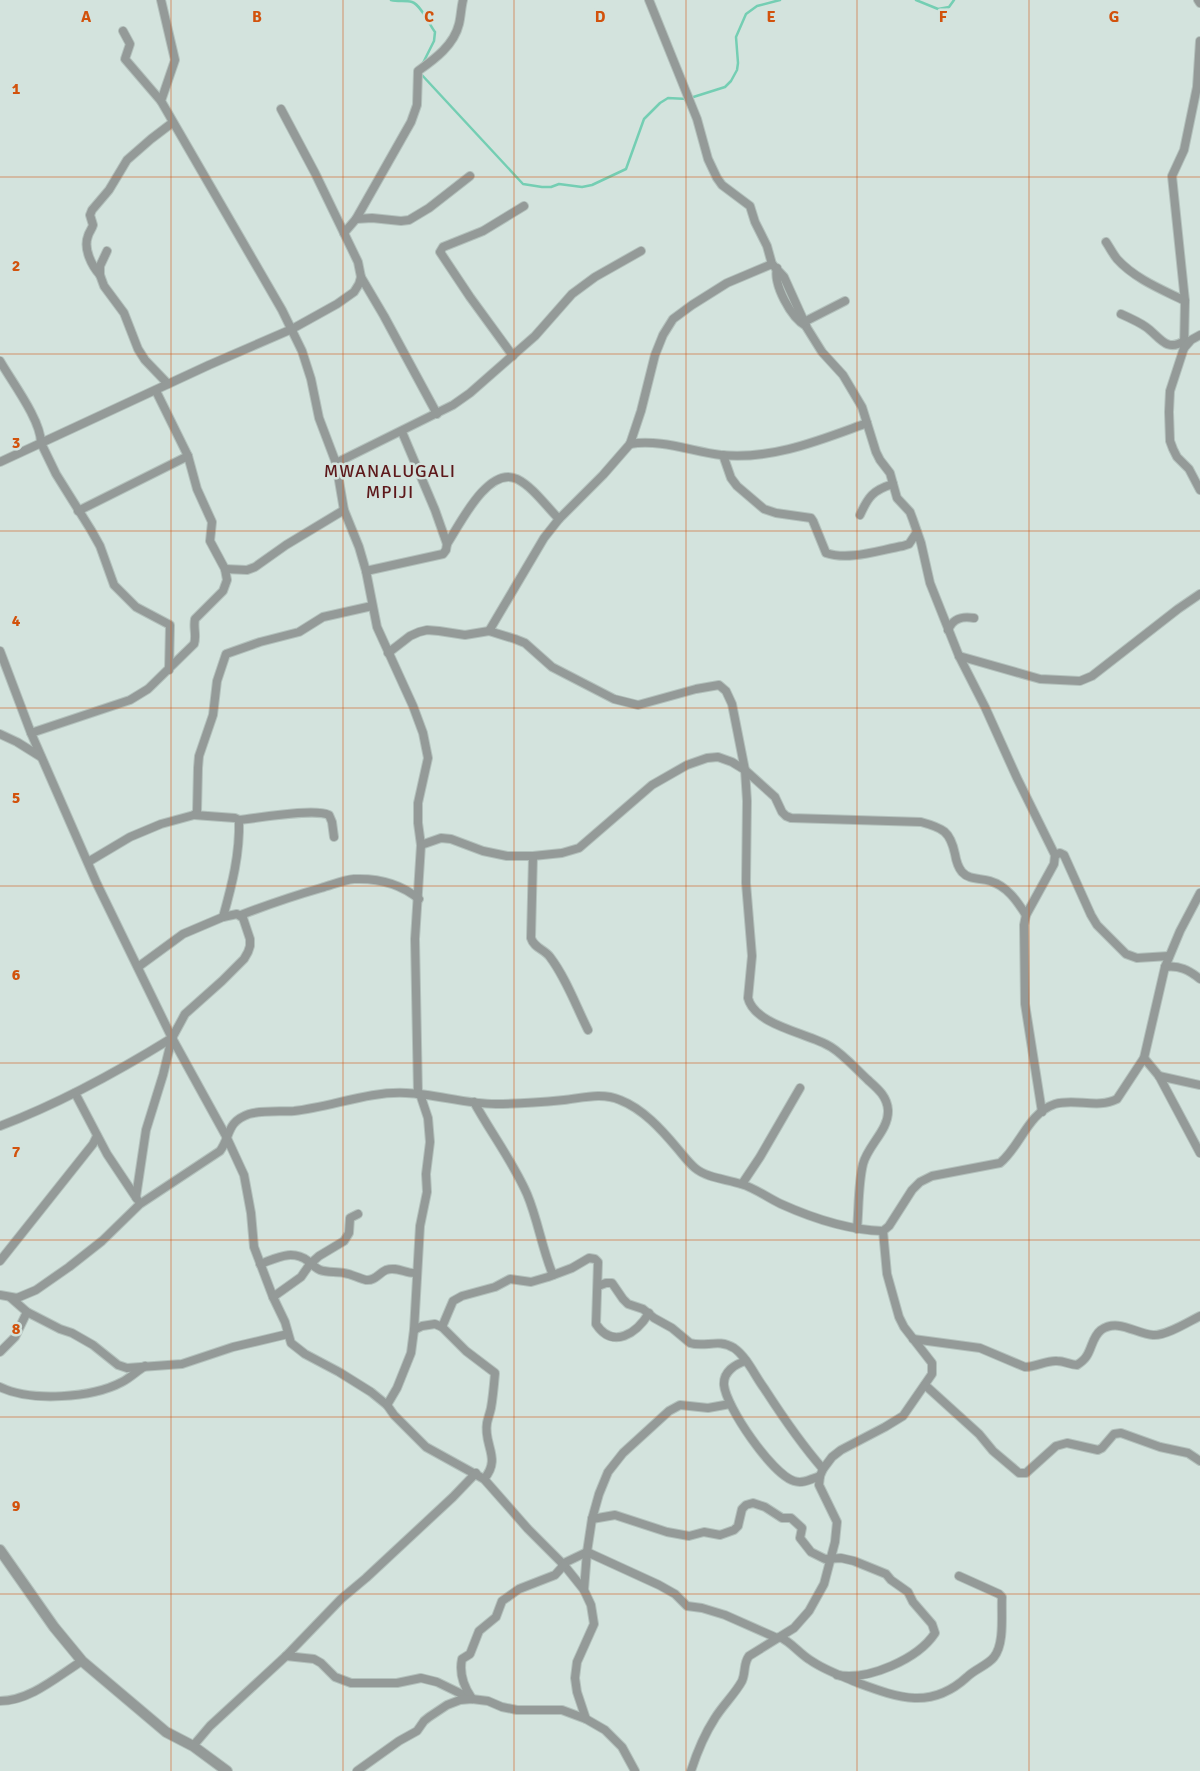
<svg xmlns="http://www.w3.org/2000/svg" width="1200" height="1771" font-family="Signika,sans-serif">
	<rect width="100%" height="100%" fill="#d3e3dd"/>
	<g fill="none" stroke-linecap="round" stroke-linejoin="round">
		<g stroke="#74ceb3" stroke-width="2.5">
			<path d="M391,0C398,2 406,0 412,2C421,5 429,24 435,32L434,41L422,65"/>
			<path d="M916,0L938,9L949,7L954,0"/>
			<path d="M421,74L523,184L542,187H551L559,184L582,187L592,185L626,169L644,119L660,103L668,98L687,99L725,87L731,81L737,70L738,63L736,37L746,14L757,6L780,0"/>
		</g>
		<g stroke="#b3c1bc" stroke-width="10">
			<g id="minor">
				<path d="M161,0L175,60L161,101L282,310L302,351L311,379L319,418L336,463L344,510L359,547L366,571L377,627L413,706L423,733L428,758L418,803V823L421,845L415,939L418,1094"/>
				<path d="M649,0L697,119L708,159L717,178L722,185L750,206L755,222L767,246L772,264L784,277L807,328L822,352L843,375L862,407L876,452L880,460L890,473L897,498L910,512L913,520L921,543L930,583L959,656L985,707L1017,778L1055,855L1054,864L1026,915L1024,925L1025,1004L1042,1112"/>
				<path d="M1198,0L1200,3"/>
				<path d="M123,31L130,44L125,59L161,101"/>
				<path d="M1200,41L1197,87L1184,150L1172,176L1185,301L1184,348L1170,391L1169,412L1170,441L1173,449L1177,457L1189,469L1200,490"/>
				<path d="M356,219L411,122L417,105L418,71C435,59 454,45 459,24C461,16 461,8 463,0"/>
				<path d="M344,233L356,219L372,218L401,221L409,220L429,208L470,176"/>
				<path d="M1106,242C1110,248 1113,254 1117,259C1135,279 1163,290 1185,301"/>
				<path d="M107,251L100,266V275L104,286L124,313L138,349L145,360L168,384"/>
				<path d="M777,268C773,284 791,318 806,326"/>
				<path d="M100,275C92,266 83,249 88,236C89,232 92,229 93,225L90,215L92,210L109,190L127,160L151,139L172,123"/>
				<path d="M361,277L384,316L437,414"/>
				<path d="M1121,314C1130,318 1139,322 1146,327C1159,336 1166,353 1184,341"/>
				<path d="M804,322L845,301"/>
				<path d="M1184,348L1191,340L1200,335"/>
				<path d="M513,356L470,297L440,252L443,247L483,231L524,206"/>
				<path d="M0,361C12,382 41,420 41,443L0,462"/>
				<path d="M630,444C660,439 691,451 721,455C773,460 820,440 867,423"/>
				<path d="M723,455L731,478L737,486L764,509L776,513L811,518L813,521L826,553C849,561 879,550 903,546L909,544L917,532"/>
				<path d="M336,463L453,405L470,393L535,336L572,294L595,277L641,251"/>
				<path d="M78,511L188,456"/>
				<path d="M860,515C868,497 873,490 893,484"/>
				<path d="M447,544C459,526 488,465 517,479C533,487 546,506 559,519"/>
				<path d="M225,569L247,570L255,567L286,545L344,510"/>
				<path d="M366,571L443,554L446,550L447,544L435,510L402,432"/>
				<path d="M948,630C953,618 962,616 974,618"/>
				<path d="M489,631L544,538L559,519L603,475L630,444L641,411L655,355L663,335L673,319L692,305L727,283L772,264"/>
				<path d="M0,651L31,733L97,884L172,1038L226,1136L244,1175L251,1213L254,1247L273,1297L285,1322L291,1343L305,1354L339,1372L371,1392L387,1405L394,1415L426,1447L484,1479L528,1529L564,1565L584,1590L591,1605L594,1624L577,1662L575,1678L577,1692L586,1719"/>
				<path d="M388,653L410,636L419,632L427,630L439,631L465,635L489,631L515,639L525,643L552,667L614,699L638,705L696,689L719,685L726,691L732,704L745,770L747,801L746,883L752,956L748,998C755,1026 809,1033 831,1047C844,1055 856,1069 868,1080C877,1088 887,1096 888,1110C889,1130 868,1145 863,1164C858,1185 859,1208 857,1229"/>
				<path d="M959,656L1040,679L1080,681L1092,676L1178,609L1200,594"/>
				<path d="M169,670L170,625L136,607L114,585L100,546L91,530L56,474L41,443L209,365L292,329L337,304L354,292L359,284L361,277L358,262L315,173L281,109"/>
				<path d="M31,733L130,700L148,689L194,644C197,636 193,628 195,619L223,591L227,580L225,569L210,541L212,522L197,489L188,456L156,391"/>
				<path d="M0,734L17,742L41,757"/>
				<path d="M239,820C259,818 314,808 329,815L332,822L334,837"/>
				<path d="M421,845L441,838L451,839L483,851L507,856H533L562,853L579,848L652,785L687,765L707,758L718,757L732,762L745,770L775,797L782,812L786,816L791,818L921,822C943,828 950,831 955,854C956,860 957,866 962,872C969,880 980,878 990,881C1007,886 1017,901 1026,915"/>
				<path d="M1055,855L1060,853L1064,855L1091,915L1097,925L1126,954L1137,958L1169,956"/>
				<path d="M533,856L531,938C534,948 544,949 550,957C566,978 576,1006 588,1030"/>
				<path d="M88,862L130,837L161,824L194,815L197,812L198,768L199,756L213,715L217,681L226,654L260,642L299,632L323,617L372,606"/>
				<path d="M241,915C267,905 293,896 321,888C332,885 343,880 354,879C378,878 401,884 419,899"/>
				<path d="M138,967L183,934L223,917C232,885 240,854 239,820L235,818L194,815"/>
				<path d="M1165,967C1179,965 1189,970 1200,979"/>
				<path d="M1144,1058L1159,1076L1200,1153"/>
				<path d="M1159,1076L1200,1085"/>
				<path d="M75,1093L107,1154L137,1199"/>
				<path d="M474,1102C491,1133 513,1162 527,1194C538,1220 542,1249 553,1275"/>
				<path d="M0,1126C61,1103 117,1072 172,1038"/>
				<path d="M742,1184L760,1157L800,1088"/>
				<path d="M136,1197L146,1130L163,1075L172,1038L185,1014L222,981L244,959L248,952L250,946V939L243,918L237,914L223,917"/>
				<path d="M0,1261L93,1144L97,1136"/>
				<path d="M260,1264C277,1258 292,1249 308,1261C312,1264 315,1268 320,1270C328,1273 336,1271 344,1273C351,1274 358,1278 366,1280C375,1281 379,1273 386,1270C397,1266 406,1274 416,1273"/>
				<path d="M598,1286L606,1283H612L623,1299L628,1304L643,1309L654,1318L672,1328L690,1343C705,1348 718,1338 734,1348C747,1357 755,1376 764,1388C782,1416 801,1444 823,1469"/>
				<path d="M0,1295L17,1298L36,1290L69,1267L102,1241L140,1204L220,1151C231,1136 226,1122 249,1114C263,1110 280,1112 294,1111C331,1107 369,1091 406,1093C436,1094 465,1104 496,1104C517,1104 543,1102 564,1100C582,1098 602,1092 620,1100C643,1109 661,1129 677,1148C683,1155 688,1162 695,1168C707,1178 726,1179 741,1184C755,1188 768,1198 781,1204C812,1218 849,1230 883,1231L889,1226L912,1190L920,1182L932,1176L1000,1163C1020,1147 1028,1113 1055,1104C1075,1098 1098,1109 1117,1099L1144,1058L1165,967L1180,931L1200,893"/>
				<path d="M273,1297L301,1277L310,1264L319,1256L344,1241L349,1233L350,1218L358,1214"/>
				<path d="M11,1298L27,1312L60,1329L72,1333L93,1345L118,1365L127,1368L182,1364L233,1347L288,1334"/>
				<path d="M442,1327L453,1301L462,1296L495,1287L510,1279L531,1282L548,1277L572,1268L589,1258L595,1259L598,1262L596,1324C613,1350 637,1333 649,1313"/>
				<path d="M414,1330L422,1326L435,1324L442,1327L466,1351L495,1373C494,1385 493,1397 491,1408C490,1413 488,1418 487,1423C483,1445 502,1458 484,1479"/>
				<path d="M913,1339L980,1348L1025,1367C1036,1367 1047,1360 1057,1361C1065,1361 1070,1365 1077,1365C1080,1363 1084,1360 1086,1357C1092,1349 1092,1337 1101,1330C1118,1318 1136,1334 1153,1335C1166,1336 1188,1322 1200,1316"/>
				<path d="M0,1352L15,1337L27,1312"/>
				<path d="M746,1361C735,1364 723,1372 724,1385C726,1407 772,1474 794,1481C803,1484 811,1479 820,1476"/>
				<path d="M925,1385L979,1434L993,1451L1019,1473H1026L1056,1446L1067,1443L1098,1450L1102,1448L1114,1434L1121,1433L1160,1447L1188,1453L1200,1461"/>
				<path d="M0,1387C31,1402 92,1398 122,1382C130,1378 137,1371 145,1366"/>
				<path d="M387,1405L397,1388L411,1353L414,1330L420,1226L427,1192L426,1174L430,1142L428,1118L420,1094"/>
				<path d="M592,1519L615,1515L667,1532L689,1536L704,1532L720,1535L734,1530L738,1526L742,1509L746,1505L753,1503L765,1507L782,1518H791L802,1528L800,1538L811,1552L825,1559L841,1558L854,1561L886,1574L891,1580L908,1592L913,1602L932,1624L935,1633C918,1659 868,1681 837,1675"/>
				<path d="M562,1564L587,1552L659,1585L675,1594L687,1606L702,1608L725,1615L777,1638"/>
				<path d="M584,1590L587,1552L592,1519L599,1494L608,1472L623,1453L669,1411L680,1405L708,1408L730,1404"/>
				<path d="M780,1637C792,1643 799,1653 810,1660C824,1670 842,1676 858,1683C899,1698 931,1710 967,1677C975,1669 988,1665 994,1657C1005,1643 1001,1614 1002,1597L999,1594L959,1576"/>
				<path d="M286,1656L314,1659L321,1663L335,1677L351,1683H397L421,1678L437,1682L472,1699"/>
				<path d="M471,1697C463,1685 459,1673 462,1659L470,1654L479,1631L496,1617L502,1601L519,1589L555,1575L564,1565"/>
				<path d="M0,1701C30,1701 58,1676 82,1661"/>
				<path d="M193,1746L210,1726L286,1656L341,1599L366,1578L453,1497L476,1473"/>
				<path d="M357,1771L399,1741L417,1731L424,1721L429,1717L447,1705L460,1700L472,1699L488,1701L502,1707L517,1710H562L586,1719L605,1730L622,1747L635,1771"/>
				<path d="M691,1771C697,1752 704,1735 715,1718C723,1705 735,1694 742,1681C746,1672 743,1664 749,1656L794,1628L809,1611L824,1584L835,1542L837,1522L819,1485L820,1476L823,1469L832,1457L841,1450L885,1427L903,1416L932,1374V1363L904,1327L899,1317L887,1274L883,1231"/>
			</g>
		</g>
		<g stroke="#b3c1bc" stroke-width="12">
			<path id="tertiary" d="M0,1550L54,1627L82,1661L166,1732L193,1746L227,1771"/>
		</g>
		<use href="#minor" stroke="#949a98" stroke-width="8"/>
		<use href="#tertiary" stroke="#949a98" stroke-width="10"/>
	</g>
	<path fill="none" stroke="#d2520c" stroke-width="1" stroke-opacity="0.55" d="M171,0V1771M343,0V1771M514,0V1771M686,0V1771M857,0V1771M1029,0V1771M0,177H1200M0,354H1200M0,531H1200M0,708H1200M0,886H1200M0,1063H1200M0,1240H1200M0,1417H1200M0,1594H1200"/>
	<g text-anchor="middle" stroke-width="5" stroke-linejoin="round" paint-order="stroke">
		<g font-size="18" letter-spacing="1" fill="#5d191b" stroke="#d3e3dd">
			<text x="390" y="477">MWANALUGALI<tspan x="390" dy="21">MPIJI</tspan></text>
		</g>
	</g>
	<g font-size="16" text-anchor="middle" font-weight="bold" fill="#d2520c" stroke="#d3e3dd" stroke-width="5" stroke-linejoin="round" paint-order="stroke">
		<text x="86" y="22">A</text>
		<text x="257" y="22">B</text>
		<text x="429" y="22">C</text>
		<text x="600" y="22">D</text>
		<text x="771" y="22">E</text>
		<text x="943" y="22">F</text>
		<text x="1114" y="22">G</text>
		<text x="16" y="94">1</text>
		<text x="16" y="271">2</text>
		<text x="16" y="448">3</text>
		<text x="16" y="626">4</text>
		<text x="16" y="803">5</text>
		<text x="16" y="980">6</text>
		<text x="16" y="1157">7</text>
		<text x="16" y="1334">8</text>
		<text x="16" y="1511">9</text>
	</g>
</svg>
